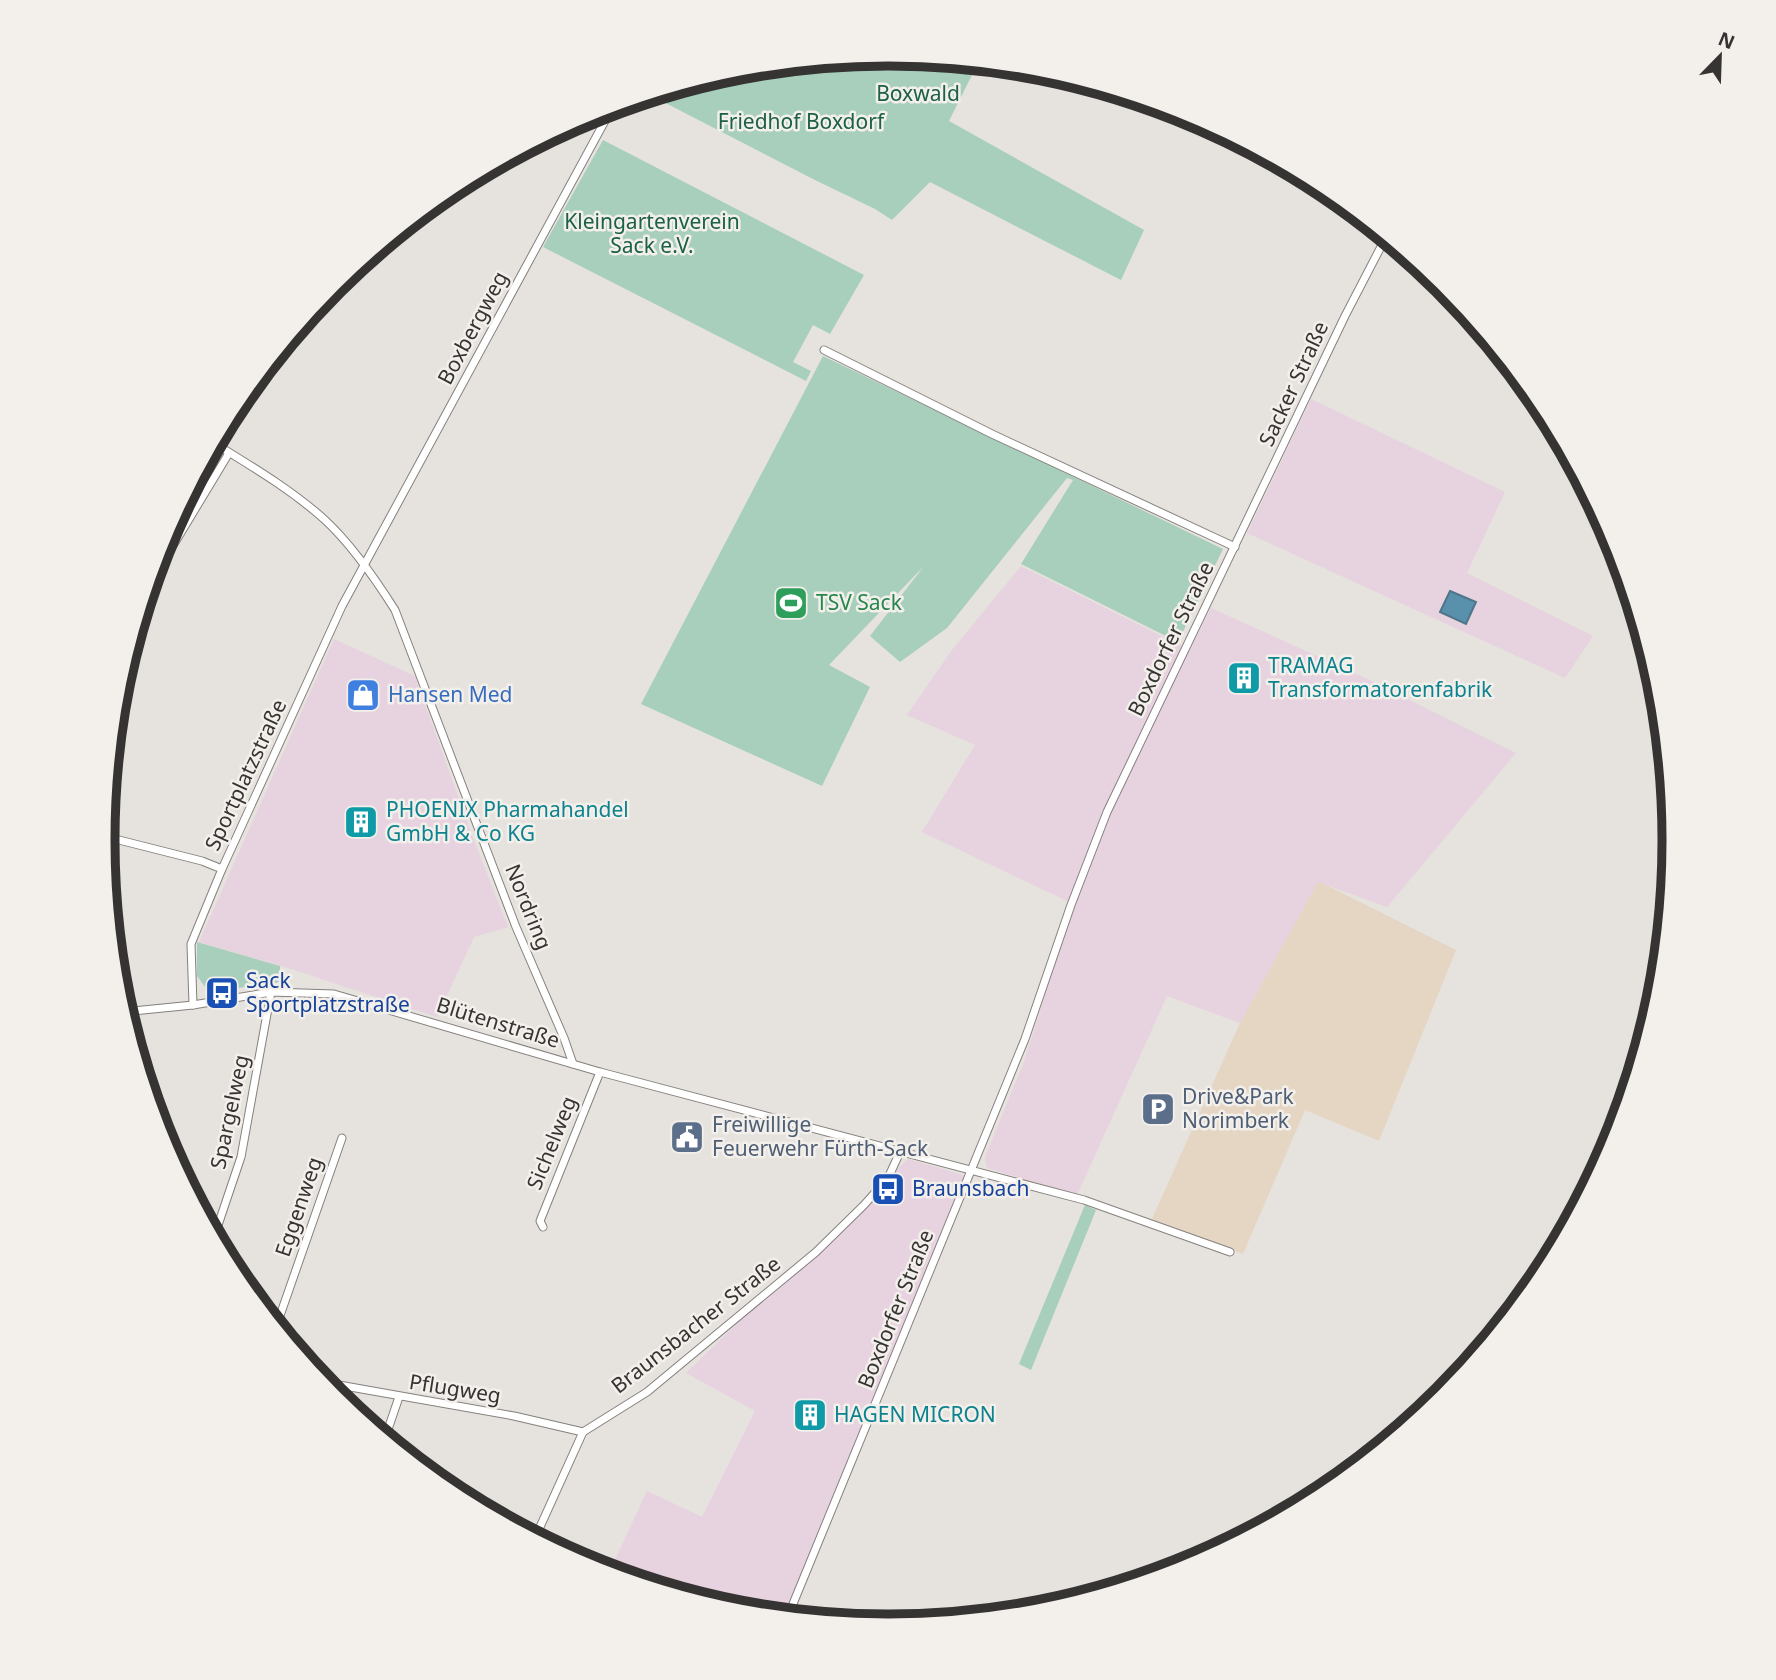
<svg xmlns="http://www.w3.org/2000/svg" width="1776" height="1680" font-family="'Noto Sans',sans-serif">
	<rect width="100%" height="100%" fill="#e6e2de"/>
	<path fill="#e5d6c3" d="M1318,881L1456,950L1379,1141L1305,1110L1243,1254L1151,1221L1240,1023Z"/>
	<g fill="#e7d2df">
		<path d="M1311,399L1505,492L1467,573L1593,636L1565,678L1247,533Z"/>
		<path d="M207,455L221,463L137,623L162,539Z"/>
		<path d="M1021,566L1190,650L1211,608L1355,673L1516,753L1387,907L1318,882L1240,1023L1167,996L1077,1195L987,1168L985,1157L1024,1062L1071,911L1067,901L922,832L975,745L907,715L952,650Z"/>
		<path d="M334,639L415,676L471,833L508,927L474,937L437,1017L288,968L199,942Z"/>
		<path d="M908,1159L966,1176L784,1615L734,1611L659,1588L614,1562L647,1491L702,1517L755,1411L686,1373Z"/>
	</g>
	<g fill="#a7cfbc">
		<path d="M888,54L978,63L949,121L1144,230L1121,280L930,182L892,220L875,209L815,180L650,95L735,69Z"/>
		<path d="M603,140L864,275L830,334L813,325L793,362L811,371L806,381L543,247Z"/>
		<path d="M823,356L1223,549L1178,642L1021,564L1073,480L1067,478L947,628L900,662L870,636L924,566L829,665L870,687L822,786L641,704Z"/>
		<path d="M197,942L280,966V982L209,992L197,976Z"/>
		<path d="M1085,1205L1096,1210L1031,1370L1019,1364Z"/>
	</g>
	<path fill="#5991ac" stroke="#4e7588" stroke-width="2" d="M1450,591L1476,602L1466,624L1440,612Z"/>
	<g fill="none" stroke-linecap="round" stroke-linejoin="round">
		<g stroke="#85817d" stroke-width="9">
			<g id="street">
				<path d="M824,350L992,434L1235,547"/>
				<path d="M214,443C251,466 292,490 325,520C351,544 376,580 395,610L516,927L564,1038L573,1064"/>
				<path d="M148,587L229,453"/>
				<path d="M115,839L202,861L222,869"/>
				<path d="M193,1005L191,944L222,869L342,606L613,106"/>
				<path d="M123,1012L193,1005L271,992L334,994L600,1072L1084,1200L1230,1252"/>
				<path d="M130,1036L133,1029L134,1012"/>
				<path d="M543,1227L540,1221L600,1072"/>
				<path d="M214,1237L241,1157L271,992"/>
				<path d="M276,1327L342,1138"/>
				<path d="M322,1382L514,1416L583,1432"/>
				<path d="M385,1438L399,1397"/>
				<path d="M535,1538L583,1432L647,1392L816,1252L864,1205L888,1178L900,1152"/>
				<path d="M788,1616L1025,1039L1071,905L1107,812L1345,316L1386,237"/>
			</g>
		</g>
		<use href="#street" stroke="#fff" stroke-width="7"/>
	</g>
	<defs>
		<g id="stadium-square" transform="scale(1.75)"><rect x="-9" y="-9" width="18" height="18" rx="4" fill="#2e9e5b" stroke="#f3efeb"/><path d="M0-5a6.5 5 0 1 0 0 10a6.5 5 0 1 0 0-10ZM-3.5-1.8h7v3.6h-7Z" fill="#fff"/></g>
		<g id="building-square" transform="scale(1.75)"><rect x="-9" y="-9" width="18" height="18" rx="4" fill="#0f9aa8" stroke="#f3efeb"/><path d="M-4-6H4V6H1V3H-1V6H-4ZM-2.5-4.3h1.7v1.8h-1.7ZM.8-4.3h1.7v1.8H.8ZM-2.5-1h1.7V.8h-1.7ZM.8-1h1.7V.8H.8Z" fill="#fff"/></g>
		<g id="shop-square" transform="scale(1.75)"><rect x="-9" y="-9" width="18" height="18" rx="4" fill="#3f7fe0" stroke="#f3efeb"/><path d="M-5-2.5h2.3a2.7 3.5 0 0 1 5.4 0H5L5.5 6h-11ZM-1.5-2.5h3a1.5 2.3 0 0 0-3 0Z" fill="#fff"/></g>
		<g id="bus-square" transform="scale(1.75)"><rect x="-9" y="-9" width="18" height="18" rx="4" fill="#1a4fb4" stroke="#f3efeb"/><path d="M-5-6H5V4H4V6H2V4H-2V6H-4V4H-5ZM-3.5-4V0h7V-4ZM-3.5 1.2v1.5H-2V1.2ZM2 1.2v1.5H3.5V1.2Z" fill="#fff"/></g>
		<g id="parking-square" transform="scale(1.75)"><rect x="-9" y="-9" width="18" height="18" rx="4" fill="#5c6f8a" stroke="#f3efeb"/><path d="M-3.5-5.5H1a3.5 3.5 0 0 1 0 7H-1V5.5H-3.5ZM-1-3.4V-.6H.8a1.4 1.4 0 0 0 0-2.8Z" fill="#fff"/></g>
		<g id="civic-square" transform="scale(1.75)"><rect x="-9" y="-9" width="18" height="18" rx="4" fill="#5c6f8a" stroke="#f3efeb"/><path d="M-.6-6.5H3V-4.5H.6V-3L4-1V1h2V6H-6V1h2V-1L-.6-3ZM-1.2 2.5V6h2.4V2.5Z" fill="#fff"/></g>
	</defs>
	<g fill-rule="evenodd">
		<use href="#stadium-square" x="791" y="603"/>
		<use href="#building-square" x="1244" y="678"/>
		<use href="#shop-square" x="363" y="695"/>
		<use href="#building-square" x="361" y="822"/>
		<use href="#bus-square" x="222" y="993"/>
		<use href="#parking-square" x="1158" y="1109"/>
		<use href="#civic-square" x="687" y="1137"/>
		<use href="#bus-square" x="888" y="1189"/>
		<use href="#building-square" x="810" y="1415"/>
	</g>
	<g text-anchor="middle" stroke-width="5" stroke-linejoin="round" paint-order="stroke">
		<g font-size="21" fill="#1b6147" stroke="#f3efeb">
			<text x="918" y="101">Boxwald</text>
			<text x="801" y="129">Friedhof Boxdorf</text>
			<text x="652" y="229">Kleingartenverein<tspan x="652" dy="24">Sack e.V.</tspan></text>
		</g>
		<g font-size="21" fill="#363433" stroke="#f3efeb">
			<text transform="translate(473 328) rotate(-62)" y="7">Boxbergweg</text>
			<text transform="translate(1294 384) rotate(-65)" y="7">Sacker Straße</text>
			<text transform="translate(1171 639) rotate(-64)" y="7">Boxdorfer Straße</text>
			<text transform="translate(246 775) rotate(-65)" y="7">Sportplatzstraße</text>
			<text transform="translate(528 907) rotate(68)" y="7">Nordring</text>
			<text transform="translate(498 1023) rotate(17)" y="7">Blütenstraße</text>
			<text transform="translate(230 1112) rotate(-78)" y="7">Spargelweg</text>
			<text transform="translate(552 1143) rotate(-68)" y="7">Sichelweg</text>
			<text transform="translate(299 1207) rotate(-71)" y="7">Eggenweg</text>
			<text transform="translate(896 1309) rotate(-68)" y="7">Boxdorfer Straße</text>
			<text transform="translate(696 1325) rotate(-38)" y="7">Braunsbacher Straße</text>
			<text transform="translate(455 1389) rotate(9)" y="7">Pflugweg</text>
		</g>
		<g font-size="21" fill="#27864d" stroke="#f3efeb" text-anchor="start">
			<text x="816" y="610">TSV Sack</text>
		</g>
		<g font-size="21" fill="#0d838f" stroke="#f3efeb" text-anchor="start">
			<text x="1268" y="673">TRAMAG<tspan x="1268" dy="24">Transformatorenfabrik</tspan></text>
			<text x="386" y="817">PHOENIX Pharmahandel<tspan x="386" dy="24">GmbH &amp; Co KG</tspan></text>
			<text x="834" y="1422">HAGEN MICRON</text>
		</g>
		<g font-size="21" fill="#366cbe" stroke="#f3efeb" text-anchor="start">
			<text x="388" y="702">Hansen Med</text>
		</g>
		<g font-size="21" fill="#164399" stroke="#f3efeb" text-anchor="start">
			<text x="246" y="988">Sack<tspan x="246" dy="24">Sportplatzstraße</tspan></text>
			<text x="912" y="1196">Braunsbach</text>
		</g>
		<g font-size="21" fill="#4e5e75" stroke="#f3efeb" text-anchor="start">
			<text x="1182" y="1104">Drive&amp;Park<tspan x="1182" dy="24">Norimberk</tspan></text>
			<text x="712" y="1132">Freiwillige<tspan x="712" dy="24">Feuerwehr Fürth-Sack</tspan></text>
		</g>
	</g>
	<path d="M0 0H1776V1680H0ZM888 66H889A773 773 0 0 1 1662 839V841A773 773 0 0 1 889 1614H888A773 773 0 0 1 115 841V839A773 773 0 0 1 888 66Z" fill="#f3efeb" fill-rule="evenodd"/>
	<path fill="none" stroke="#363433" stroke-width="9" d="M888 66H889A773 773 0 0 1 1662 839V841A773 773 0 0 1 889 1614H888A773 773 0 0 1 115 841V839A773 773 0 0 1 888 66Z"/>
	<g transform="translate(1720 56) rotate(23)" stroke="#f3efeb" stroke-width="5" paint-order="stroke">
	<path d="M0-5L12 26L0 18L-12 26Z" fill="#363433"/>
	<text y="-10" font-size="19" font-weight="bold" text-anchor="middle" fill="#363433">N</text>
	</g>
</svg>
